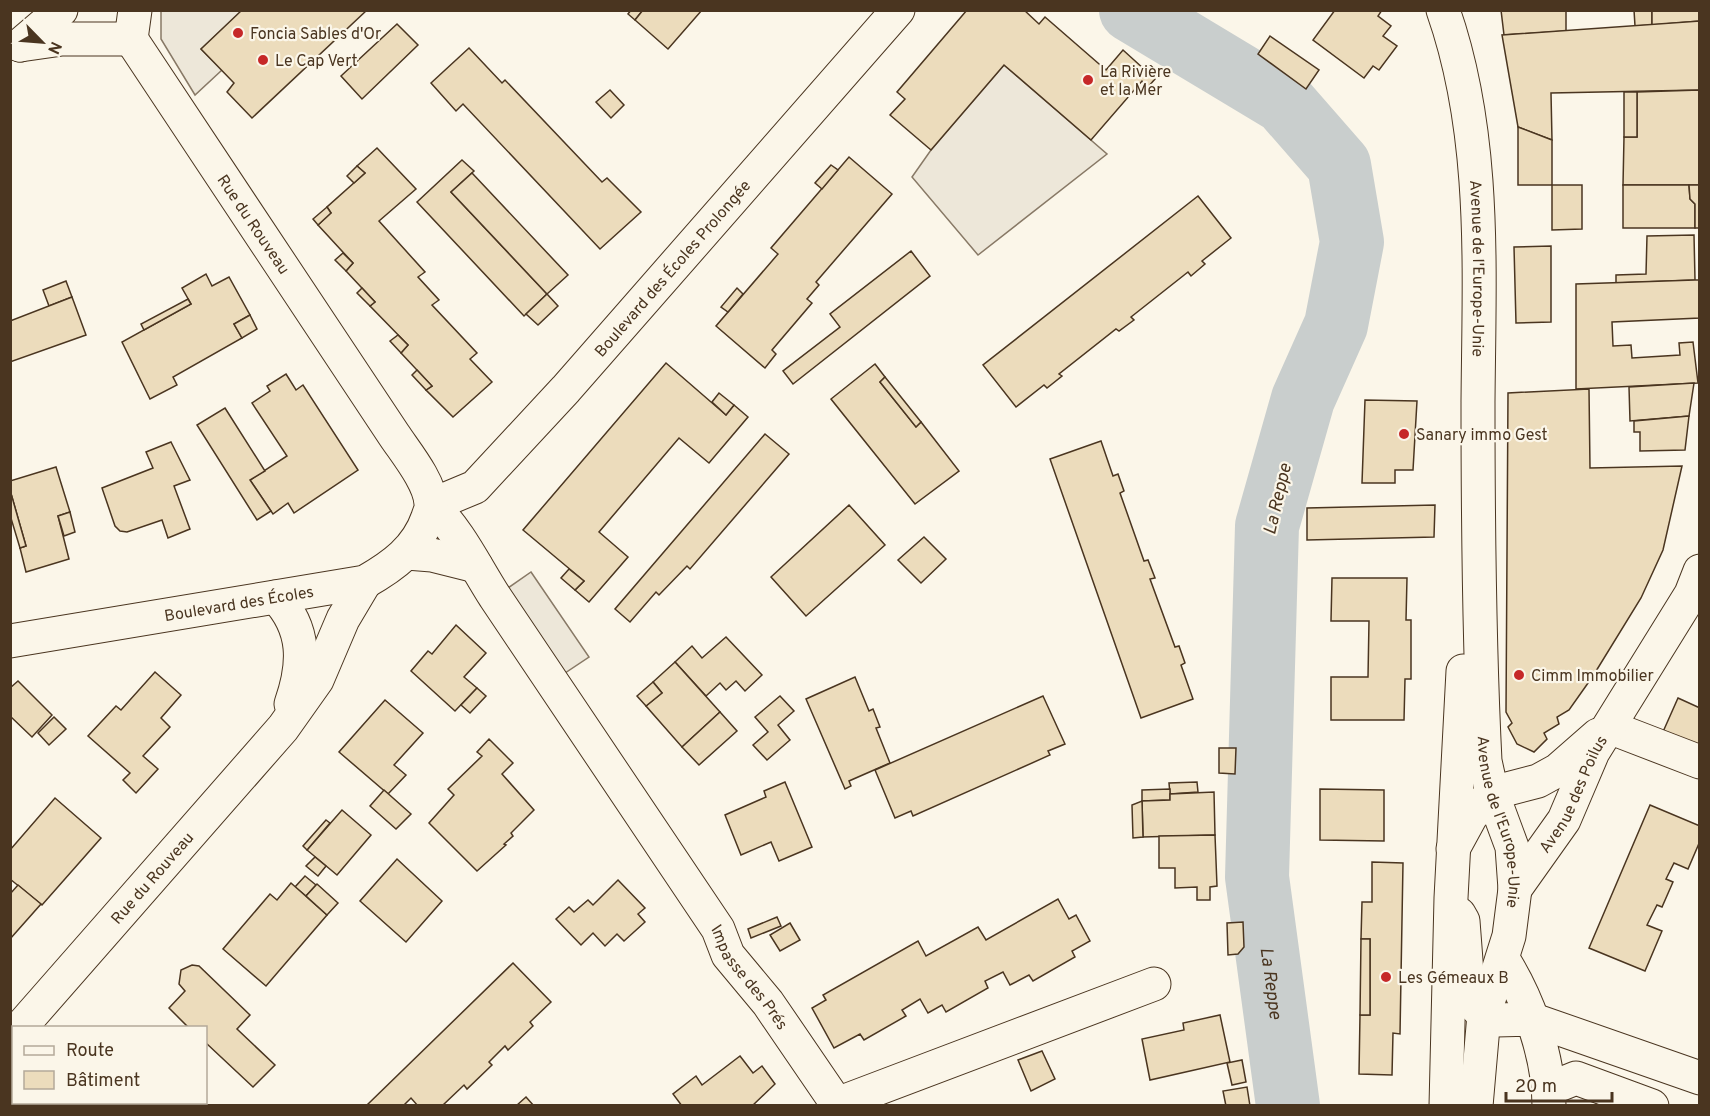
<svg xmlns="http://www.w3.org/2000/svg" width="1710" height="1116" font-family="Overpass,sans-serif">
	<rect width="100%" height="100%" fill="#fbf6e9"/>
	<g fill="#ede7d9" stroke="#887966" stroke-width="1.5">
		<path d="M161,10L242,11L201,49L222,70L195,95L161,39Z"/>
		<path d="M1004,65L1107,154L978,255L912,177L931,150Z"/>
		<path d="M531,572L589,657L553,681L495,597Z"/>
	</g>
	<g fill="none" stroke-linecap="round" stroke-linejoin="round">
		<path stroke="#c9cecd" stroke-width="64" id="s1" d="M1131,10L1284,102L1339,165L1352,242L1336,325L1303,399L1267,526L1257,877L1288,1106"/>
	</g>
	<g fill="#ecdcbc" stroke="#4a3520" stroke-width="1.5">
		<path d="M242,10H367L252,118L227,92L234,83L201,49Z"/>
		<path d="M631,10H643L635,20L628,14Z"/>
		<path d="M643,10H702L668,49L635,20Z"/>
		<path d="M967,10H1024L1039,24L1045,17L1106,70L1123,50L1155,79L1148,87L1142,81L1091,140L1004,65L931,150L890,115L905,99L897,92Z"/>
		<path d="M1335,10H1382L1378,16L1391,26L1383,36L1397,46L1379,70L1373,66L1364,78L1313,40Z"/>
		<path d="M1501,10H1566V31L1504,35Z"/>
		<path d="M1634,10H1652V25L1635,26Z"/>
		<path d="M1652,10H1699L1700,21L1652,25Z"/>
		<path d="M1700,21V90L1551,93L1552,140L1518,127L1502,35Z"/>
		<path d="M397,24L418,45L362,99L341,76Z"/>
		<path d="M1270,36L1319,70L1306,89L1258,54Z"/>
		<path d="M469,48L502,83L505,80L602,182L607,178L641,212L600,249L463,104L456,111L431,83Z"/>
		<path d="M610,90L624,105L611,118L596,102Z"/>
		<path d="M1700,90V185H1623L1624,137H1637V92Z"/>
		<rect x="1624" y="92" width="13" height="45"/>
		<path d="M1518,127L1552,140V185H1518Z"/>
		<path d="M377,148L416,189L379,221L425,272L418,277L439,300L432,305L477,353L470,359L492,382L453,417L426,390L432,386L401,353L408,345L370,306L375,302L346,271L353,263L318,225L331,213L327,207L365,173L357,166Z"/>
		<path d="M849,157L892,194L816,282L819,285L807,299L812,303L772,350L776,354L765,368L716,326L778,254L771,248Z"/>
		<path d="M462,160L474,171L451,192L547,294L524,316L417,202Z"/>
		<path d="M831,165L838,170L822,189L815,183Z"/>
		<path d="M357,166L365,173L354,183L347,176Z"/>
		<path d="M472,173L568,275L547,294L451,192Z"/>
		<path d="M1552,185H1582V229L1552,230Z"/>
		<path d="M1623,185H1689L1690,199L1695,204V228H1623Z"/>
		<path d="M1689,185H1700V228H1695V204L1690,199Z"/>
		<path d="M1198,196L1231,238L1202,261L1205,264L1191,276L1188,272L1131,317L1134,320L1119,331L1116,329L1059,374L1062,376L1047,388L1044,385L1016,407L983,365Z"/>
		<path d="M327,207L331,213L318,225L313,219Z"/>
		<path d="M1694,235L1695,280L1616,283V275L1646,274L1647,236Z"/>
		<path d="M1551,246V322L1516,323L1514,247Z"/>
		<path d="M911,251L930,276L793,384L783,371L840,327L830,314Z"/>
		<path d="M343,253L353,263L346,271L335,260Z"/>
		<path d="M206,274L212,286L229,277L250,315L234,324L242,338L173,377L177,385L150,399L122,342L191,304L182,288Z"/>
		<path d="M1695,280H1700V318L1612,322L1613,346L1631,345L1632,358L1680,355L1679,343L1693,342L1698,383L1576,389V284Z"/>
		<path d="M66,281L72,297L49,306L43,290Z"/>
		<path d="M362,288L375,302L370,306L357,293Z"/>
		<path d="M737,288L743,294L728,312L721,307Z"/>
		<path d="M547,294L558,306L538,325L526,314Z"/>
		<path d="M72,297L86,335L10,362V321Z"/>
		<path d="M188,299L191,304L144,330L141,324Z"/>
		<path d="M250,315L257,329L242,338L234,324Z"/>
		<path d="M398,335L408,345L401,353L390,341Z"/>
		<path d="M666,363L726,415L734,405L748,417L709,463L679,438L599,532L628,557L589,602L575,590L584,581L523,530Z"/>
		<path d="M875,364L885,377L880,382L916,427L921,422L959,471L915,504L831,399Z"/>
		<path d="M417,370L432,386L426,390L412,375Z"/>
		<path d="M286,374L296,390L303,385L358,470L294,513L288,503L273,514L250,480L287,456L252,403L270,391L267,386Z"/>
		<path d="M885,377L921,422L916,427L880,382Z"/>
		<path d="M1694,383L1689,416L1630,421L1629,387Z"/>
		<path d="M1589,389L1590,468L1682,466L1663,550L1641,598L1593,676L1569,710L1557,717L1559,724L1544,733L1547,739L1534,752L1517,744L1508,727L1512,723L1506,712L1508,393Z"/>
		<path d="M719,393L734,405L726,415L712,402Z"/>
		<path d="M1365,400L1417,401L1413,470H1395V483H1362Z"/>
		<path d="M225,408L265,471L250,480L271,511L257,520L197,425Z"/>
		<path d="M1689,416L1685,450L1640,451V432H1634V421Z"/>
		<path d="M765,434L789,454L690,569L687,566L659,595L656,592L630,622L615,609Z"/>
		<path d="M1101,441L1113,476L1118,474L1124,491L1120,493L1144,561L1148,560L1155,578L1150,579L1175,647L1179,646L1185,663L1181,665L1193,699L1141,718L1050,459Z"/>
		<path d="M171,442L190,480L174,486L190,529L168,538L162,520L127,532L120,531L115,526L102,488L153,468L146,452Z"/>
		<path d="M56,467L70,512L58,516L69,559L26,572L20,548L26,546L10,490V481Z"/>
		<path d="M10,490L26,546L20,548L10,515Z"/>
		<path d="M849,505L885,545L806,616L771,577Z"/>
		<path d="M1435,505L1434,537L1307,540V508Z"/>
		<path d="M70,512L75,532L64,536L58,516Z"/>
		<path d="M924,537L946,559L921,583L898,560Z"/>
		<path d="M569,569L584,581L575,590L561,578Z"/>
		<path d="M1332,578H1407L1406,620H1411V679H1405L1404,720H1331V677H1368L1369,621H1331Z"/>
		<path d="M456,625L486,653L464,677L477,688L455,711L411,671L428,651L432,654Z"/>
		<path d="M726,637L762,675L745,691L736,681L726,690L720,683L706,696L675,662L692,646L702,658Z"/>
		<path d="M675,662L720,712L682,747L646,706L662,693L653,682Z"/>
		<path d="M155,672L181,695L161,718L170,727L143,756L158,769L136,793L123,780L130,773L88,736L116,706L121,710Z"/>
		<path d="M855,677L869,711L873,709L880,727L876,728L890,763L849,781L851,786L845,789L806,699Z"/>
		<path d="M18,681L52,715L32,737L10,716V688Z"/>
		<path d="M653,682L662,693L646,706L637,696Z"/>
		<path d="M477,688L486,696L470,713L461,705Z"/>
		<path d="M780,696L794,711L778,725L790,740L767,760L753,745L768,732L755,717Z"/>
		<path d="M1043,696L1065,744L1048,751L1050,755L913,816L911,811L895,818L875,770Z"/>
		<path d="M1678,698L1700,708V750L1662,734Z"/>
		<path d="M385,700L423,733L394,765L406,775L388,794L339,752Z"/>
		<path d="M720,712L737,731L699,765L682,747Z"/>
		<path d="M54,717L66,729L49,745L38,733Z"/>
		<path d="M489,739L513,763L502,774L534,810L511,833L513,836L504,844L506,845L477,871L429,823L454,795L448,789L482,756L477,752Z"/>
		<path d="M1219,748H1236L1235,774L1219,773Z"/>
		<path d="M785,782L812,847L779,861L771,842L741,855L725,815L766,797L764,791Z"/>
		<path d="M1197,782L1198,792L1170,794L1169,783Z"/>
		<path d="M1170,789V800L1142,801V790Z"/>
		<path d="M1320,789L1384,790V841L1320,840Z"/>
		<path d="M384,790L411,814L396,829L370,806Z"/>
		<path d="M1214,792L1215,835L1143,837L1142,801L1170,800V794Z"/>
		<path d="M55,798L101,838L42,905L10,879V850Z"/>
		<path d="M1142,801L1143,837L1133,838L1132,805Z"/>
		<path d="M1650,805L1700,826V841L1688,869L1674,863L1666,879L1673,882L1662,907L1657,905L1647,925L1662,931L1645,971L1589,948Z"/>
		<path d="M342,810L371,835L337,875L307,850Z"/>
		<path d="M326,820L330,823L307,850L303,846Z"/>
		<path d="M1215,835L1217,886L1210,887V900H1197V887L1175,888V868H1159V836Z"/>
		<path d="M315,857L326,866L318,876L306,866Z"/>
		<path d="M397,859L442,901L406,942L360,901Z"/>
		<path d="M1372,862L1403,863L1400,1034L1393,1033L1392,1075L1359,1074L1360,1015H1370V939H1361L1362,902H1372Z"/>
		<path d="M305,876L316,885L306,896L295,887Z"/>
		<path d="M618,880L645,908L638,914L645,922L624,941L617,934L605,946L593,933L581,945L556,919L569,907L574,912L588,900L593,905Z"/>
		<path d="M291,883L327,915L266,986L223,949L270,894L277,900Z"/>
		<path d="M317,884L338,903L327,915L306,896Z"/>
		<path d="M18,885L41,904L10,939V894Z"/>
		<path d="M1058,899L1069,919L1076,915L1090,941L1072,951L1075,957L1033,981L1029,975L1010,985L1003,972L985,981L988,988L946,1012L942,1005L928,1013L920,999L902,1010L906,1016L864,1040L860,1034L834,1048L812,1008L826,1000L823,995L918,941L926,956L978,927L986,940Z"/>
		<path d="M777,917L781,926L751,938L748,929Z"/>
		<path d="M1243,922L1244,947L1238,954L1228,955L1227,923Z"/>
		<path d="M790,923L800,940L780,951L770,935Z"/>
		<path d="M1361,939H1370V1015H1360Z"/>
		<path d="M513,963L551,1002L530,1022L533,1026L508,1050L505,1046L489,1062L492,1065L467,1089L464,1085L443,1105L418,1106L411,1098L403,1106H366Z"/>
		<path d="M192,965L199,966L250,1015L237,1029L275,1065L253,1087L206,1043V1028H189L169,1008L185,991L179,984L181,970Z"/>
		<path d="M1220,1015L1230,1062L1150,1080L1142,1039L1184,1030L1183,1023Z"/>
		<path d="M1042,1051L1055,1079L1031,1091L1018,1060Z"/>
		<path d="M740,1056L753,1073L762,1066L775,1084L752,1106H682L673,1094L696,1076L702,1085Z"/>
		<path d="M1242,1060L1246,1082L1232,1085L1227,1063Z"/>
		<path d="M1247,1087L1250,1106H1226L1223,1091Z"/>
		<path d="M526,1097L534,1106H516Z"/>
		<path d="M25,1102H43L47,1106H22Z"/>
		<path d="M106,1102H201L205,1106H109Z"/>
	</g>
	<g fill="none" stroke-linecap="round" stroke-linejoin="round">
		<g stroke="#4a3520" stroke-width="35">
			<g id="minor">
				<path id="s2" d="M898,10L566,389L475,487L432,505C460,533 474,564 495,597L718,929L728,955L768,1003L837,1104L1154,984"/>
				<path d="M407,553L432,555L476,566"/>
				<path d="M276,597C306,629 305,664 291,704"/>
				<path d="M1609,727L1700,762"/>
				<path d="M1453,849L1471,816L1492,793L1538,781L1558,770L1598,735"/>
				<path id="s3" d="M1515,889L1564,820L1593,752L1691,594L1700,571"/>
				<path d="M1459,914L1463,921L1469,1000L1484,1015L1496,1020L1531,1019L1700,1078"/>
				<path d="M1503,959C1529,1000 1549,1057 1549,1106"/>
				<path id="s4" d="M20,1028L283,728L317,680L343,619L365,582"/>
				<path d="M1549,1089L1576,1078L1652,1106"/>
			</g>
		</g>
		<g stroke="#4a3520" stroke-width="35">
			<g id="major">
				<path id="s5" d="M1443,10C1487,135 1479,272 1478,402C1478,522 1479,642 1485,761L1492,793L1512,847L1515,889L1509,936L1484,1015L1476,1106"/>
				<path d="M131,39L135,10"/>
				<path d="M20,45L62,39H131"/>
				<path d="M20,45L61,10"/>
				<path id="s6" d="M10,641L365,582C393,566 417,549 428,517C429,513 432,508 431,504C430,482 406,453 394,435L131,39"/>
				<path d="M1446,1106L1451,898L1463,671"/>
			</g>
		</g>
		<use href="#minor" stroke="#fbf6e9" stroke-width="33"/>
		<use href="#major" stroke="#fbf6e9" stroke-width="33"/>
	</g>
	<g fill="#c62828" stroke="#fbf6e9" stroke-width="2">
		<circle cx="238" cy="33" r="6"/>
		<circle cx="263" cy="60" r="6"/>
		<circle cx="1088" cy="80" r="6"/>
		<circle cx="1404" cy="434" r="6"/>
		<circle cx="1519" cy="675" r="6"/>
		<circle cx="1386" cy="977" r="6"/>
	</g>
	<g text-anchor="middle" stroke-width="4.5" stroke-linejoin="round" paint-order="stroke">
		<g font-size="16" fill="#4a3520" stroke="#fbf6e9" text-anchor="start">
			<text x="250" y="39">Foncia Sables d'Or</text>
			<text x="275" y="66">Le Cap Vert</text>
			<text x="1100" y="77">La Rivière<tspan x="1100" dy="18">et la Mer</tspan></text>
			<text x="1416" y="440">Sanary immo Gest</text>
			<text x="1531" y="681">Cimm Immobilier</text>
			<text x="1398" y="983">Les Gémeaux B</text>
		</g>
		<g font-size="16" fill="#4a3520" stroke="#fbf6e9">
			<text transform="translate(254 224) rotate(56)" y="6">Rue du Rouveau</text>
			<text transform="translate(672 268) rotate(-49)" y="6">Boulevard des Écoles Prolongée</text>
			<text dy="6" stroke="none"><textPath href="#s5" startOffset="262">Avenue de l'Europe-Unie</textPath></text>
			<text dy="6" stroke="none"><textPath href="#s6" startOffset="232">Boulevard des Écoles</textPath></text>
			<text dy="6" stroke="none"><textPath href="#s3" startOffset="112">Avenue des Poilus</textPath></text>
			<text dy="6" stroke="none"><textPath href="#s5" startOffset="818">Avenue de l'Europe-Unie</textPath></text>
			<text dy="6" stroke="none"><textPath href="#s4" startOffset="200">Rue du Rouveau</textPath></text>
			<text dy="6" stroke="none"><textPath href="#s2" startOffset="1254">Impasse des Prés</textPath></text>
		</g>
		<g font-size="18" font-style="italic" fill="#4a3520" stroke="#fbf6e9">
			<text transform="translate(1277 499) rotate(-77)" y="6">La Reppe</text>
			<text dy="6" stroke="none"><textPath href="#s1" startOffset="1096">La Reppe</textPath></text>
		</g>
	</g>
	<rect width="1710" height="1116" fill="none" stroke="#4a3520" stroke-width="24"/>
	<rect x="12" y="1026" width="195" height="78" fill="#fbf6e9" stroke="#b4a999" stroke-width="1.5"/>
	<rect x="24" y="1046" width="30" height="9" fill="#fbf6e9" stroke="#b4a999" stroke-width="1.5"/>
	<text x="66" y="1056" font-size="18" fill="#4a3520">Route</text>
	<rect x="24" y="1071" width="30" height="18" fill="#ecdcbc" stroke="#b4a999" stroke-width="1.5"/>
	<text x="66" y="1086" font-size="18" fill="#4a3520">Bâtiment</text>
	<g transform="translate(42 42) rotate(115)" stroke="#fbf6e9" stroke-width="4.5" paint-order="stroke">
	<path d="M0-4.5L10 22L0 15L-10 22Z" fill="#4a3520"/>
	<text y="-9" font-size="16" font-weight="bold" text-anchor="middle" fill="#4a3520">N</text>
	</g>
	<path d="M1506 1092v9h106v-9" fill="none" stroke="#4a3520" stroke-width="3"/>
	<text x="1515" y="1092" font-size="18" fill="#4a3520" stroke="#fbf6e9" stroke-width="4.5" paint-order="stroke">20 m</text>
</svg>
